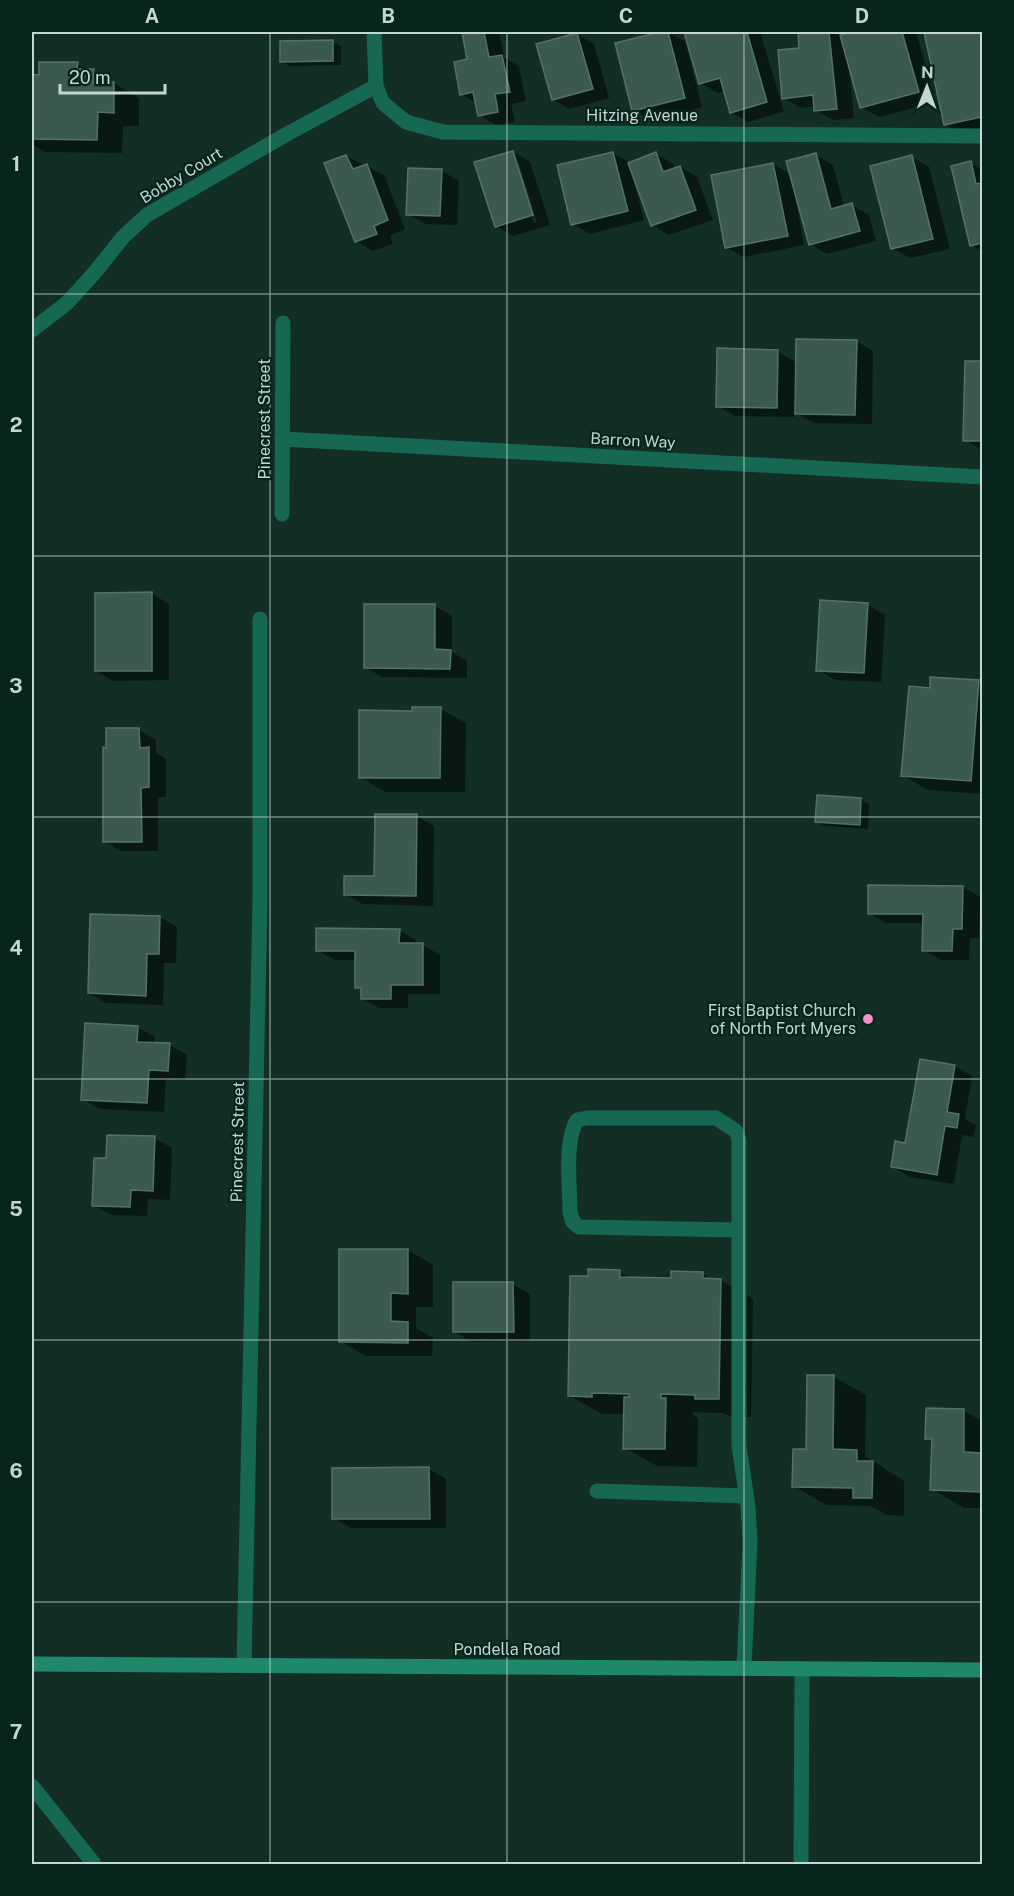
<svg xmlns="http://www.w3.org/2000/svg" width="1014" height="1896" font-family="'Public Sans',sans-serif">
	<rect width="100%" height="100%" fill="#122e25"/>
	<g fill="#0007" fill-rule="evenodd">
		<path d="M293,32H349V33Z"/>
		<path d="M463,32H499L504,57L519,66L526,101L511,104L515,122L496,125L479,115L477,103L461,94L469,61Z"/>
		<path d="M666,32L685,41L702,107L651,120L634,110L617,44Z"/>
		<path d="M685,32H760L784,111L749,122L731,112L725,91L718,93L700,83Z"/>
		<path d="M799,32H845V35L858,32H916L936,102L879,117L861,107L850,67H849L854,118L833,120L816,110L815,106L801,108L784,98L801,50Z"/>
		<path d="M925,32H982V136L970,139L945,124Z"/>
		<path d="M577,34L594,44L609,98L570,109L553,100Z"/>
		<path d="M332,42L341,46V65L290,66L282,62Z"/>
		<path d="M77,64L89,71H93L139,98V126H123L122,153L45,152L32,144V76H41Z"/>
		<path d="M513,152L530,162L550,225L513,236L496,226ZM515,164H519L537,222L534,223Z"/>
		<path d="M613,153L630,163L656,154L673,164L675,169L680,167L697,177L713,220L669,235L652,225L637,184L635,185L644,220L590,234L573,224Z"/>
		<path d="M816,155L833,165L844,207L851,205L869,215L876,241L827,254L810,244L797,196H795L804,245L744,257L726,247L773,164L791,175Z"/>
		<path d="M346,156L384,175L405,229L390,236L393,244L373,251L356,241Z"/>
		<path d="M912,157L929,167L950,249L910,258L892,248Z"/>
		<path d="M971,163L982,170V251L971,245Z"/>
		<path d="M442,171L459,181L457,225L425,224L408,214Z"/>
		<path d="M856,341L873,351L872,424L814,423L794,412V417L735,416L718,406L777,351L797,363Z"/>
		<path d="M966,363H982V450L965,440Z"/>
		<path d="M152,594L169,604V680L113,681L96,671Z"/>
		<path d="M868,605L885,615L881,682L835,680L818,670Z"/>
		<path d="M435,606L452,616V652L467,661V678L382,677L365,667Z"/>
		<path d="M978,682L982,684V794L928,790L902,775L931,689Z"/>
		<path d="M440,709L466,723L465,792H385L360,777L413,712Z"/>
		<path d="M139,730L156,740V753L166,759V797H158V851H121L104,841Z"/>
		<path d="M861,800L869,804L868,829L824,826L816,821Z"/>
		<path d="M416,816L434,826L433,906L362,904L345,894L376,878Z"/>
		<path d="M963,887L980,897L979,938H970L969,960H941L923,950L924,923H886L869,913Z"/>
		<path d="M160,917L177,927L176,963H164L163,1005L106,1003L89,993Z"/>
		<path d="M399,930L416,940V945H423L440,955V994H408V1008H379L362,999V990L356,987V960H335L317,950Z"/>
		<path d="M137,1027L155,1037L154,1044L170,1045L187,1055L185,1080L166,1079L164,1112L100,1109L83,1099Z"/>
		<path d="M955,1066L972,1076L965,1119L976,1125L974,1137L962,1135L954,1184L910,1177L893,1167Z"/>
		<path d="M154,1138L172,1148L170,1200L148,1199L147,1216L111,1215L94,1205L108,1160Z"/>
		<path d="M408,1250L433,1265V1307H416V1328L433,1338L432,1356H366L340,1341Z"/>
		<path d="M620,1272L632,1279H673V1272L703,1274L714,1280H721L753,1299L751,1417L729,1416L722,1413L693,1412V1415L698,1418L697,1467L657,1466L625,1448V1414H602L570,1396L590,1277Z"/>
		<path d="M455,1284H513L530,1294V1341L472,1342L455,1332Z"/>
		<path d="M834,1377L866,1395L865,1456L904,1481V1516L887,1515L870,1506L826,1505L794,1486Z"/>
		<path d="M964,1411L982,1421V1508H964L932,1489L933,1442L926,1438Z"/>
		<path d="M333,1469H429L446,1479V1528H351L334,1518Z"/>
	</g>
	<g fill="#3b594e" stroke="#547267" stroke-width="1.5">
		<path d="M462,32H484L489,57L502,55L510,92L495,94L498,112L478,116L473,92L460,95L454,62L467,59Z"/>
		<path d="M660,32H668L685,98L632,111L615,43Z"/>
		<path d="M684,32H747L767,102L730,113L720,78L699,84Z"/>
		<path d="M798,32H829L837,109L814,111L813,95L782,99L778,50L799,48Z"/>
		<path d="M852,32H902L919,92L860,108L840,35Z"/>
		<path d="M924,32H982V117L944,125Z"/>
		<path d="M577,33L593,89L552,100L536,44Z"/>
		<path d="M333,40V61L280,62V41Z"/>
		<path d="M39,62H78L77,69H94L93,82H114V113L98,112L97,140L32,139V74L39,75Z"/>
		<path d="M513,151L533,215L495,227L474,162Z"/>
		<path d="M613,152L628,211L571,225L557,165Z"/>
		<path d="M656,152L663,172L680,166L696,210L651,226L628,163Z"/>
		<path d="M816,153L831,209L852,203L860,231L809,245L786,161Z"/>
		<path d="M346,155L353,169L367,164L388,220L374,226L377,234L355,242L324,163Z"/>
		<path d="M912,155L933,239L891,249L870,166Z"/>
		<path d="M971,161L976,184L982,183V243L970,246L951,166Z"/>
		<path d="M773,163L788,236L725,248L711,175Z"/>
		<path d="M408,168L442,169L440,216L406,215Z"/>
		<path d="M796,339L857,340L855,415L795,414Z"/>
		<path d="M717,348L778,350L777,408L716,407Z"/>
		<path d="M965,361H982V441H963Z"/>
		<path d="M152,592V671H95V593Z"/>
		<path d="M820,600L868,603L864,673L816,671Z"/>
		<path d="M364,604H435V649L451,650L450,669L364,668Z"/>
		<path d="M930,677L979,680L971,781L901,776L909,686L930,688Z"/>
		<path d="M412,707H441L440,778H359V710L412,711Z"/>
		<path d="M106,728H139L140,748L149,747V787L141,788L142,842H103V747L106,748Z"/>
		<path d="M817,795L861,798L860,825L815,822Z"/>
		<path d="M375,814H417L416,896L344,895V876H374Z"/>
		<path d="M868,885L963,886L962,929H953L952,951H922L923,914H868Z"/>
		<path d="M90,914L160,916L159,954H147L146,996L88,993Z"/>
		<path d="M316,928L400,929L399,943H423V985H391V999H361V988H355V951H316Z"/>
		<path d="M85,1023L138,1026L137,1042L170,1043L168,1071L149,1070L147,1103L81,1100Z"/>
		<path d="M920,1059L955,1065L947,1112L959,1114L957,1128L945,1126L937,1175L891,1167L895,1141L905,1143Z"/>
		<path d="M107,1135L155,1136L153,1191L131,1190L130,1207L92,1206L94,1158H106Z"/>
		<path d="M339,1249H408V1294L391,1293V1321L408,1322V1343L339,1342Z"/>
		<path d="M588,1269L620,1270V1277L671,1278V1271L703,1272V1278L721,1279L719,1399H695V1395L661,1394V1398H666L665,1449H623L624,1397H629V1394L592,1393V1397L568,1396L570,1276H588Z"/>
		<path d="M453,1282H513L514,1332H453Z"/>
		<path d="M807,1375H834L833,1449L857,1450V1461H873L872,1498H853V1488L792,1487L793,1449H806Z"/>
		<path d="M926,1408L964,1409V1452L982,1453V1492L930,1490L932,1439H925Z"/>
		<path d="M429,1467L430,1519H332V1468Z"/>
	</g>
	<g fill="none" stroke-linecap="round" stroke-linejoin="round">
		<g stroke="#166852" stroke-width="15">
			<path d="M738,1230L579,1227L573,1222L570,1212C570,1186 564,1142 577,1120L587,1118H716L736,1131L739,1140V1446L748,1507L750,1542L744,1668"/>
			<path d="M597,1491L746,1496"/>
			<path d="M32,1786L94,1864"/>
			<path d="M801,1864L802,1669"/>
		</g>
		<g stroke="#166852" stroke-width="15">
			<path d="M374,32L376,86L383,103L406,122L443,132L982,136"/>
			<path d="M32,330L67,303L96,271L123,237L147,215L287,134L376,86"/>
			<path d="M282,439L982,477"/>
			<path d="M282,514L283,323"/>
			<path d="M244,1665L260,901V619"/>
		</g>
		<path stroke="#1f886b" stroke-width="15" d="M32,1664L982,1670"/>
	</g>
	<path fill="none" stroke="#c5d5cf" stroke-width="1.5" stroke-opacity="0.55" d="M270,32V1864M507,32V1864M744,32V1864M32,294H982M32,556H982M32,817H982M32,1079H982M32,1340H982M32,1602H982"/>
	<circle fill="#f98fc8" stroke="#07251c" stroke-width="2" cx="868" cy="1019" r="6"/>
	<g text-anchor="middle" stroke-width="4.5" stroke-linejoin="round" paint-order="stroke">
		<g font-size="16" fill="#c5d5cf" stroke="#07251c">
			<text x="642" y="121">Hitzing Avenue</text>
			<text transform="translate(181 175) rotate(-31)" y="6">Bobby Court</text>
			<text transform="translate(264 419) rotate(-90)" y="6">Pinecrest Street</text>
			<text transform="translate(633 440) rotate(3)" y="6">Barron Way</text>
			<text transform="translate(237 1142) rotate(-89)" y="6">Pinecrest Street</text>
			<text x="507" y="1655">Pondella Road</text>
		</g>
		<g font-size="16" fill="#c5d5cf" stroke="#07251c" text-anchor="end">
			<text x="856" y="1016">First Baptist Church<tspan x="856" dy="18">of North Fort Myers</tspan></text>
		</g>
	</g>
	<rect width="1014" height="1896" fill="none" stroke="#07251c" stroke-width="66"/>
	<g transform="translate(927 87) rotate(1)" stroke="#07251c" stroke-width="4.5" paint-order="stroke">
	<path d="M0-4.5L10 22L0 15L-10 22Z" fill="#c5d5cf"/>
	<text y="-9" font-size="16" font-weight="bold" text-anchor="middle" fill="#c5d5cf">N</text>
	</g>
	<path d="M60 84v9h105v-9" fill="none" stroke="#c5d5cf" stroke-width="3"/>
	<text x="69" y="84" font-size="18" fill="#c5d5cf" stroke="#07251c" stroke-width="4.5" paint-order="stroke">20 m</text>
	<rect x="33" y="33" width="948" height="1830" fill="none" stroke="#c5d5cf" stroke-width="2"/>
	<g font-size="20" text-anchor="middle" font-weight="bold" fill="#c5d5cf">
		<text x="152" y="23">A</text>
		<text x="388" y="23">B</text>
		<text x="626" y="23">C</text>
		<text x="862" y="23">D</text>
		<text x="16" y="171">1</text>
		<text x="16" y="432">2</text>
		<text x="16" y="693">3</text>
		<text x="16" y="955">4</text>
		<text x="16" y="1216">5</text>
		<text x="16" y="1478">6</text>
		<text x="16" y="1739">7</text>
	</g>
</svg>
